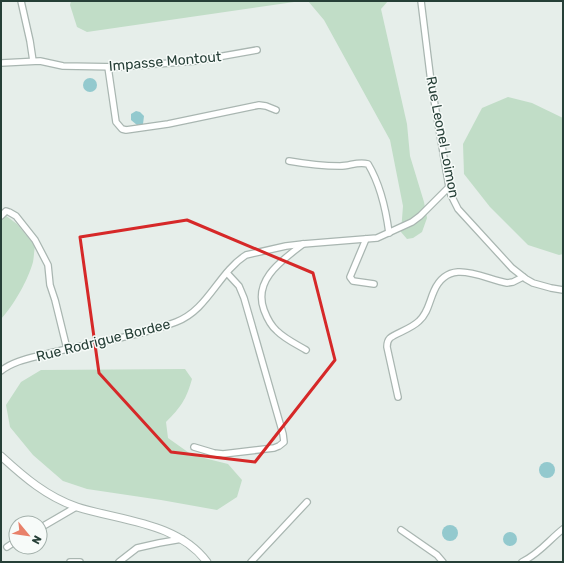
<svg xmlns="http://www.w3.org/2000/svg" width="564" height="563" font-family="Rubik,sans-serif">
	<rect width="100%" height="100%" fill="#e6eeea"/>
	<g fill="#c1ddc7">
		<path d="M71,1H301L87,32L77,27L70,5Z"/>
		<path d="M308,1H388L381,9L407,124L410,156L424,202L427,218L422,232L413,238L407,239L401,232L403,206L390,140L324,20Z"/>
		<path d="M508,97L532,103L563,118V254L559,255L528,245L490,207L464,174L463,144L482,108Z"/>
		<path d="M1,212L17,224L35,246C34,251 34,257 33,262C28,280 14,305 1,319Z"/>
		<path d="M185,369L192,379C186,400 181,407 166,422L168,438L192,455L228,464L242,480L237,497L217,510L161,500L87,489L63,481L33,455L10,427L6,405L21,382L41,370Z"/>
	</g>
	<g fill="#93c9ce">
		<circle cx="90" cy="85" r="7"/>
		<path d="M136,111L140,112L144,116L143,124L137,125L131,120V114Z"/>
		<circle cx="547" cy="470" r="8"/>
		<circle cx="450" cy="533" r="8"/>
		<circle cx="510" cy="539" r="7"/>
	</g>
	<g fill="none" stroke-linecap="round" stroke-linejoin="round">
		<g stroke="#a9b6b1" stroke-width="8">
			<g id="minor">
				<path d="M21,1L30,41L33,61"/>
				<path d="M421,1L431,82L449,187L451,195L458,209L512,268L526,279L533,283L551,288L563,290"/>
				<path d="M1,63L40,61L63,66L120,67L195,61L257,50"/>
				<path d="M108,67L116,122L122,129L126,130L168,124L259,105L266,106L276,110"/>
				<path d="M289,161C306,164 323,166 340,166C350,166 358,161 368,164C380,184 386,210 389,233"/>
				<path d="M1,216L6,211L9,212L16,216L35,240L48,265L50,285L55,300L67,349"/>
				<path d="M366,239L350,277L353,281L374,284"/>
				<path d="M303,244C281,261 253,280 264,310C267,318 271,326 277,331C285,339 296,344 306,350"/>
				<path d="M1,371C13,361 31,358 46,354C89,343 134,338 176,322C208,310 218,273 246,255L286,246L303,244L377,238L412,222L420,216L449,187"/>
				<path d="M398,397L387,347C387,344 388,340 390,338C396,333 411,329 419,321C428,313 429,302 434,291C449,257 481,278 507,283L513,282L523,277"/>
				<path d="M194,447L214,453L223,454L274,448L279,446L284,442L283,434L244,298L239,286L227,273"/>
				<path d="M40,528L76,507"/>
				<path d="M401,530L437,555L443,562"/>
				<path d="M7,547L16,541"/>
				<path d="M70,562H80"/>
				<path d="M119,562L137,548L159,543L182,539"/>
				<path d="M251,562L307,502"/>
				<path d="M522,562C540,553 548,541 563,529"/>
			</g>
		</g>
		<g stroke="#a9b6b1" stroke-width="9">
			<path id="tertiary" d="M1,456C24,477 47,497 77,507C121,521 177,522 207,562"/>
		</g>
		<use href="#minor" stroke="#fff" stroke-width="5.5"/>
		<use href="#tertiary" stroke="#fff" stroke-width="7"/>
	</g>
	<path fill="none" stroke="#d62828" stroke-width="3" stroke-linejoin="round" d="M187,220L313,273L335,360L255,462L171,452L99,373L80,237Z"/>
	<g text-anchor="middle" stroke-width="3" stroke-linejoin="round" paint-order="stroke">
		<g font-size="14" fill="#263f37" stroke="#f7fbf9">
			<text transform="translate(165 61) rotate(-5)" y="5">Impasse Montout</text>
			<text transform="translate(443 137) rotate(79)" y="5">Rue Leonel Loimon</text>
			<text transform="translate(103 340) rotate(-14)" y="5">Rue Rodrigue Bordee</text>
		</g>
	</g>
	<rect width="564" height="563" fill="none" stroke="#263f37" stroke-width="4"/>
	<g transform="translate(28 535) rotate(119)"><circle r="19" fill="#f7fbf9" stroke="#a3b0ab"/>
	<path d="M0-3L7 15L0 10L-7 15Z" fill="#e8816a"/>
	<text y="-6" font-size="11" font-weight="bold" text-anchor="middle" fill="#263f37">N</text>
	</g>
</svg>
